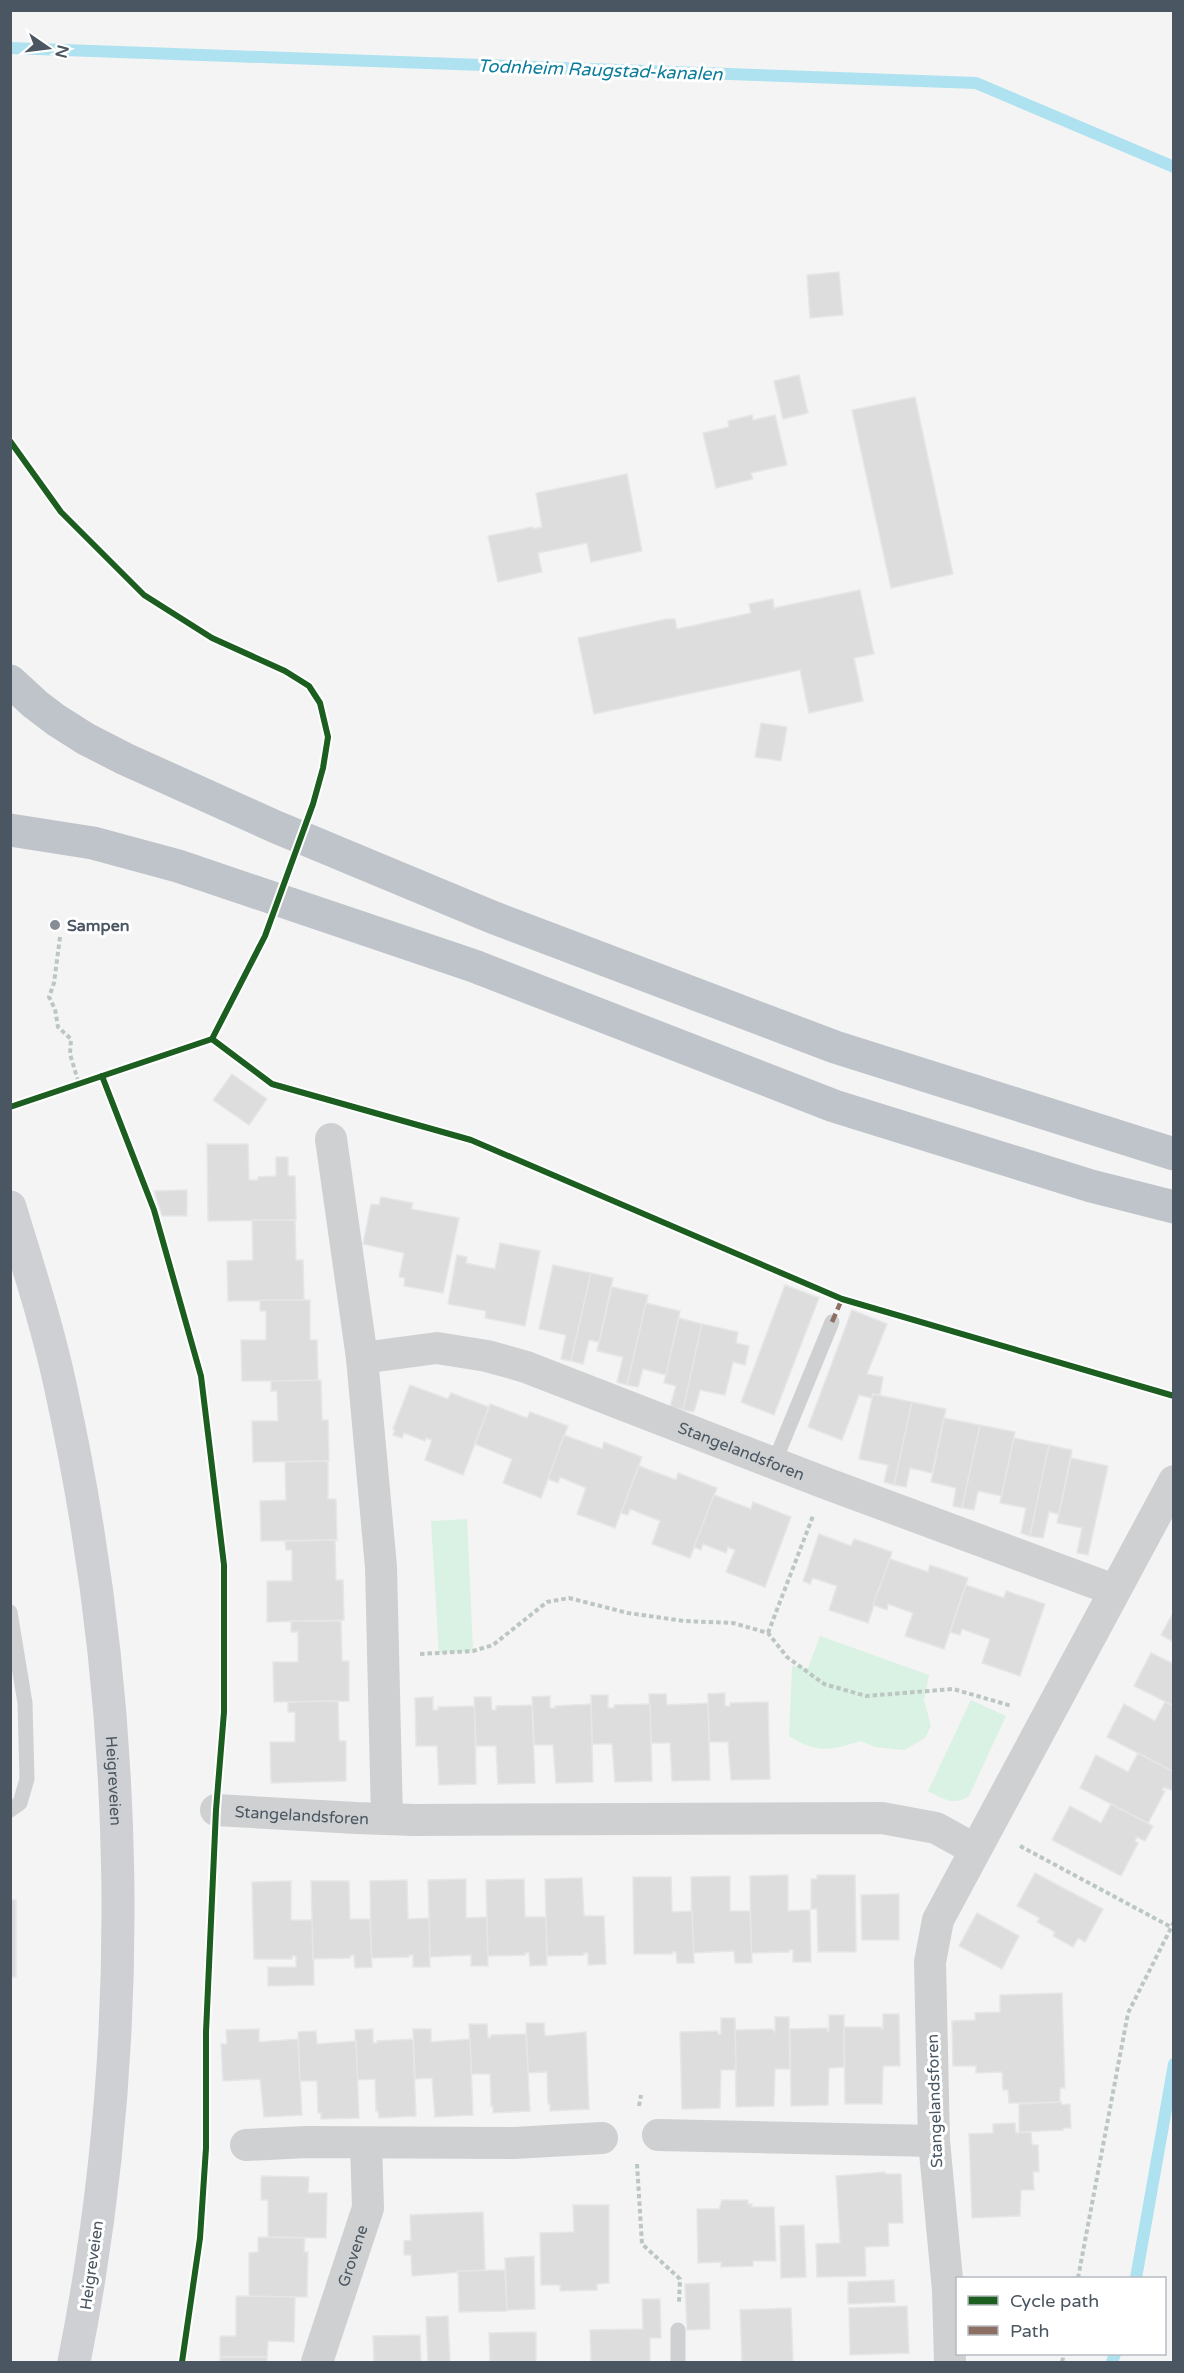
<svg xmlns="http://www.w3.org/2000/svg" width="1184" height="2373" font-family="'Varela Round',sans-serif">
	<rect width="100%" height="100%" fill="#f4f4f4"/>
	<g fill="#d9f2e3">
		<path d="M467,1519L473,1651L439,1653L431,1521Z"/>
		<path d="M820,1636L929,1675L924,1700L931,1726L925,1738L904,1750L875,1747L861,1741C832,1750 816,1754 789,1736L792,1666L808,1668Z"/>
		<path d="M971,1700L1006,1716L969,1796C954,1807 942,1798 928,1791Z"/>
	</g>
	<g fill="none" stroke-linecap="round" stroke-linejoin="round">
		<g stroke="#aee2f0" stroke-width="12">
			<path d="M10,48L976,83L1174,167"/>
			<path d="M1136,2278L1174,2064"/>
			<path d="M1112,2362L1115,2354"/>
		</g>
	</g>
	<g fill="#ddddde" stroke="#e5e6e7" stroke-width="1.5">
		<path d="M839,272L843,315L810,318L807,275Z"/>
		<path d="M799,375L808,413L783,419L774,381Z"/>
		<path d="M915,397L953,574L891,588L852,410Z"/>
		<path d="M752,415L753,420L775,415L787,465L751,473L753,479L716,488L703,433L729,427L728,421Z"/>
		<path d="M627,474L642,551L591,562L587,543L538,553L542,572L498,582L488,536L533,527V529L542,527L536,493Z"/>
		<path d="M860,590L874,654L854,658L863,701L809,713L800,670L594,714L578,638L667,619H675L677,629L751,613L749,604L773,599L774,608Z"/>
		<path d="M761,723L787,727L781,761L755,757Z"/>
		<path d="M232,1074L267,1099L249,1125L213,1100Z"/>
		<path d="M207,1144H248L249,1180H258V1177L276,1176V1157H288V1176H295L296,1220L208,1221Z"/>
		<path d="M187,1190V1216H162L154,1191Z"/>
		<path d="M381,1197L413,1203L411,1209L459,1218L443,1293L404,1286L405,1278L399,1277L404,1253L363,1244L371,1204L379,1205Z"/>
		<path d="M252,1220H295L296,1260H303L304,1300L228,1301L227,1261L253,1260Z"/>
		<path d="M500,1243L540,1251L525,1326L485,1318L486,1311L448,1304L457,1255L467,1257L466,1263L495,1269Z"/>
		<path d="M553,1265L591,1273L571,1361L561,1359L566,1335L539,1329Z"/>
		<path d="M591,1273L613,1278L599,1342L589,1340L583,1364L571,1361Z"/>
		<path d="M785,1285L819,1298L774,1415L741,1402Z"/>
		<path d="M612,1287L648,1295L627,1385L617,1382L623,1357L597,1351Z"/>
		<path d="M260,1300H310V1340H317L318,1381H242L241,1340H266V1311H260Z"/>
		<path d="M646,1303L680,1311L666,1375L643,1369L638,1387L627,1385Z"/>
		<path d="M852,1310L887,1324L867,1374L883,1377L880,1395L873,1394L872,1398L859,1395L842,1440L808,1427Z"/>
		<path d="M679,1318L702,1324L683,1410L670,1407L676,1386L664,1383Z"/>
		<path d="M702,1324L738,1332L736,1343L749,1346L745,1365L733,1362L725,1395L700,1390L694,1412L683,1410Z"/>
		<path d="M321,1380L322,1420H328L329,1461L253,1462L252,1421H278L277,1391H271V1381Z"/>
		<path d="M410,1385L448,1399L451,1393L489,1407L463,1475L425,1460L432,1440L426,1438L425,1441L404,1433L402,1438L393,1435L395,1430L393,1429Z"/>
		<path d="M873,1394L912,1402L894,1485L884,1482L888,1465L859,1459Z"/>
		<path d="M912,1402L946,1409L932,1473L910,1468L906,1487L894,1485Z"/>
		<path d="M490,1404L527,1418L530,1412L568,1426L541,1498L503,1483L512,1459L475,1444Z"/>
		<path d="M944,1418L980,1425L962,1508L953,1506L956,1488L931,1482Z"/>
		<path d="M980,1425L1015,1432L1002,1496L978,1491L974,1510L962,1508Z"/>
		<path d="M564,1435L602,1449L604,1442L642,1457L615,1528L577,1514L586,1488L560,1477L558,1483L548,1479Z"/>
		<path d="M1014,1438L1049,1445L1030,1536L1021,1533L1026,1508L1000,1503Z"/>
		<path d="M1049,1445L1072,1450L1059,1514L1049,1512L1043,1538L1030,1536Z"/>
		<path d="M1071,1458L1108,1466L1088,1555L1077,1553L1082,1528L1057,1523Z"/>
		<path d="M328,1461V1499H336L337,1540L261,1541L260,1501L286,1500L285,1462Z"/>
		<path d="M639,1466L676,1480L678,1473L717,1488L690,1558L652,1544L660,1521L630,1509L628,1515L621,1513Z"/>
		<path d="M714,1495L751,1509L753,1502L791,1517L765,1587L726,1572L735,1550L728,1547L726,1553L703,1544L701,1550L694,1547Z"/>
		<path d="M819,1534L851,1546L854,1539L892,1552L868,1623L829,1610L837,1586L813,1578L810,1584L803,1581Z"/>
		<path d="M335,1540L336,1580H343L344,1620L267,1622V1581H292V1550H286L285,1541Z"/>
		<path d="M890,1559L928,1572L930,1565L968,1578L944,1649L905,1636L913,1613L888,1604L887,1610L873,1605Z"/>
		<path d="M966,1585L1004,1598L1006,1591L1045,1604L1020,1676L982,1663L990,1639L962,1629L960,1635L950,1632Z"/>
		<path d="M1174,1611V1642L1161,1635Z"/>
		<path d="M291,1621H341L342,1661H349V1701L274,1702L273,1662H298V1632H291Z"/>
		<path d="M1151,1653L1174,1664V1706L1134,1686Z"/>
		<path d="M725,1693V1706H730V1703L768,1702L770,1779L731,1780L728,1742H709L708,1694Z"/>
		<path d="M649,1694H666L667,1705L708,1703L710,1780L672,1781L670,1743H651Z"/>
		<path d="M591,1695H608V1708H614V1705L650,1704L652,1781L615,1782L612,1744H592Z"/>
		<path d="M550,1696V1708H555V1706L591,1704L593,1782L556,1783L553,1745H534L532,1697Z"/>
		<path d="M433,1697V1710H438V1707L475,1706L476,1784L439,1785L437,1746H416L415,1698Z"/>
		<path d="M474,1697H491L492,1710H496V1706L532,1705L535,1783L498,1784L496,1746H476Z"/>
		<path d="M338,1701L339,1741H346V1781L271,1783L270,1742H295V1712H288V1702Z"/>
		<path d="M1165,1702L1174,1706V1772L1107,1737L1124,1704L1155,1721Z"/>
		<path d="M1138,1753L1174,1772V1789L1173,1791L1164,1787L1162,1790L1165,1791L1148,1823L1080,1788L1096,1755L1128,1772Z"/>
		<path d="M1111,1804L1153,1826L1145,1841L1137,1837L1135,1841L1138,1843L1121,1876L1052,1840L1070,1806L1101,1823Z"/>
		<path d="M1035,1873L1103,1909L1085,1942L1078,1938L1073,1947L1053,1936L1055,1932L1037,1922L1040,1918L1017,1906Z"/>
		<path d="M788,1875V1911L810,1910L811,1962H793V1950H789V1952L751,1953L750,1876Z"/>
		<path d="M817,1875H855L856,1952H818L817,1909H811V1879H817Z"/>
		<path d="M730,1876V1911H750L752,1963H735L734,1951L692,1953L691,1877Z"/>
		<path d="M633,1877H671L672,1912L692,1911L694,1963H677L676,1952H672V1954H634Z"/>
		<path d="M582,1878L584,1916H604L606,1964L588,1965V1953H584V1955L547,1956L545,1879Z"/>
		<path d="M466,1879V1918L487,1917L488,1966H471V1955L430,1957L428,1880Z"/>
		<path d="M524,1879L525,1917H546L547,1965L530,1966L529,1953H525V1955L488,1956L486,1880Z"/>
		<path d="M407,1880L408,1919L429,1918L430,1967H413V1955H409V1957L371,1958L370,1881Z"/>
		<path d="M291,1881V1920H313L314,1985L268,1986V1967H296V1956H292V1959H254L252,1882Z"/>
		<path d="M311,1881H349L350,1919H370L372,1967L355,1968L354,1955L350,1956V1958L313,1959Z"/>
		<path d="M899,1894V1940H862L861,1895Z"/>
		<rect x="10" y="1900" width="6" height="77"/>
		<path d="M977,1913L1019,1936L1002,1969L959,1946Z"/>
		<path d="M1062,1993L1065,2088H1060V2102L1009,2103L1008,2090H1003L1002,2072L976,2073V2066H953L952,2021L975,2020V2013L1000,2012V1995Z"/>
		<path d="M883,2014H899L900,2066H883L882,2104H845L844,2027H881V2029H883Z"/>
		<path d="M829,2015H844V2067L829,2068L828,2105L791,2106L790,2029L827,2028V2031H829Z"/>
		<path d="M775,2017H789L790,2069H775L774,2106L736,2107L735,2030L772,2029L775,2032Z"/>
		<path d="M721,2018H735L736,2070H721L720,2108L682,2109L680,2032L718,2031V2034H721Z"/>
		<path d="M526,2023H544L545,2036L586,2032L589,2109L550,2111V2104H548L547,2072L528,2073Z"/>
		<path d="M469,2024H487L488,2038L491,2037V2035L526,2034L530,2111L493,2113V2106H491L490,2074H471Z"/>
		<path d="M259,2029V2042L298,2039L302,2115L264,2117L260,2079L223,2081L221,2044H227L226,2030Z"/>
		<path d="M373,2029V2043H377V2041L413,2039L416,2116L379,2118L378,2111H376L375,2079L357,2080L355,2030Z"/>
		<path d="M413,2029H431V2042L470,2039L473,2115L435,2117L432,2078L415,2079Z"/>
		<path d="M316,2031L317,2044L356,2041L359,2118L321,2119V2113H318L317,2081H300L298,2032Z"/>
		<path d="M1061,2102L1062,2105L1070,2104L1071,2128H1063V2130L1019,2132V2104Z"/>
		<path d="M1015,2123L1016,2133L1031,2132L1032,2145H1038L1039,2172H1033L1034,2190H1021L1020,2216L972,2218L969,2134L993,2133V2124Z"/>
		<path d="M885,2172V2174H901L903,2223H888L889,2246L865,2247L866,2276L817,2277L816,2244L840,2243L836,2176Z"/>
		<path d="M261,2176L309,2177L308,2193H327L326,2238L268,2237V2200H261Z"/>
		<path d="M722,2200H748V2204H752L751,2207H774L776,2261H753V2266L721,2267V2262L698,2263L697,2209H719Z"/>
		<path d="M573,2205H609V2283L597,2284V2290L560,2291V2285H541L540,2233L574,2232Z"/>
		<path d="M483,2212L485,2270L412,2276L411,2255H404V2241L411,2240L410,2215Z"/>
		<path d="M804,2225L806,2277L781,2278L780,2226Z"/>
		<path d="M258,2237L305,2238L304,2252H308L307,2297H249V2253L258,2252Z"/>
		<path d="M534,2256L535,2309L507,2310L505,2258Z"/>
		<path d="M505,2270L507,2311L459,2312L458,2271Z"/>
		<path d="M894,2280L895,2302L848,2304V2282Z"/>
		<path d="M709,2283L710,2329L687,2330L685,2284Z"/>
		<path d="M236,2296L295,2297L294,2342L268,2341L267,2357H220V2336H236Z"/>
		<path d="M642,2299H660L661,2338H650V2362H591L590,2330L643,2329Z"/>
		<path d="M907,2306L909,2353L850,2355L849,2308Z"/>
		<path d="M791,2308L793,2362H742L740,2310Z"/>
		<path d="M448,2316L450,2362H428L426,2317Z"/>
		<path d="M536,2332V2362H490L489,2333Z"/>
		<path d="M420,2335L421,2362H374L373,2336Z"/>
		<rect x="220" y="2357" width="47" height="5"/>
	</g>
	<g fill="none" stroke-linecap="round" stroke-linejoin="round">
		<g stroke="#bcc7c4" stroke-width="4" stroke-dasharray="4.5 3" stroke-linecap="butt">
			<path d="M60,937L54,983L49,997L55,1009L58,1027L71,1039L70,1054L79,1084"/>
			<path d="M768,1633L813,1516"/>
			<path d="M420,1654L473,1651L493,1645L547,1602L569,1598L628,1613L684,1621L733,1623L768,1633L787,1657L824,1684L866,1696L953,1689L1012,1706"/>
			<path d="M1020,1846L1171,1927"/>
			<path d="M639,2106L641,2095"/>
			<path d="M637,2164L642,2244L680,2279L679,2302"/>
			<path d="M1078,2278L1128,2013L1174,1922"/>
			<path d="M1062,2362L1064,2354"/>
		</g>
		<g stroke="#ced0d2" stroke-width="15">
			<path d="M774,1463L832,1322"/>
			<path d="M10,1612L25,1703L27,1779L20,1803L10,1810"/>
			<path d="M678,2330V2362"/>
		</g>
		<g stroke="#ced0d2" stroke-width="32">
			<path d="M331,1139L362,1358L381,1567L387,1819"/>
			<path id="s1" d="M362,1358L437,1348L487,1356L526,1367L825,1483L1114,1590"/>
			<path id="s2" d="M216,1810L356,1818L414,1820L882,1818L936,1828L974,1849"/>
			<path d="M658,2135L934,2141"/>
			<path d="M246,2145L307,2142L514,2143L602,2138"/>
			<path id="s3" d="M317,2362L368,2208L366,2144"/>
			<path d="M950,2362L948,2290L934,2141L930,1962L938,1920L1174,1481"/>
		</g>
		<path stroke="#ced0d4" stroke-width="33" id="s4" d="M10,1207C28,1267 48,1327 61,1389C131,1708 138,2041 74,2362"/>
		<g stroke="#bec4c9" stroke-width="33">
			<path d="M10,681L35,704L56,720L86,739L125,759L276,827L492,917L835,1047L1174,1154"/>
			<path d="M10,830L93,843L178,866L474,966L834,1106L1091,1186L1174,1207"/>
		</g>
		<path stroke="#8d6e63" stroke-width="4.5" stroke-dasharray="9 4.5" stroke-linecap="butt" d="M832,1322L842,1299"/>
		<g stroke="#fff" stroke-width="10">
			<g id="cycleway">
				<path d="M10,441L61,512L144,595L212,638L285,671L309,686L320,703L328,737L323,768L313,804L265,936L212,1039"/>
				<path d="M102,1076L154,1210L201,1376L224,1565V1712L216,1810L206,2032V2148L200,2238L182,2362"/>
				<path d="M10,1107L212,1039L272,1084L471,1140L842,1299L1174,1396"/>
			</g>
		</g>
		<use href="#cycleway" stroke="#1b5e20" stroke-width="6"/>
	</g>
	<circle fill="#868d94" stroke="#fff" stroke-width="2" cx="55" cy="925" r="6"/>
	<g text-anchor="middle" stroke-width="6" stroke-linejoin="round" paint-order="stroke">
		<g font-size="16" font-weight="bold" fill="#4a5661" stroke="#fff" text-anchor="start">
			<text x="67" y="931">Sampen</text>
		</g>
		<g font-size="16" fill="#4a5661" stroke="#fff">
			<text dy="6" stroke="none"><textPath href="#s1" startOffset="398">Stangelandsforen</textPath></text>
			<text dy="6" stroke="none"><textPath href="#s4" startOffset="585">Heigreveien</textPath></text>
			<text dy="6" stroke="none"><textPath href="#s2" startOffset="86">Stangelandsforen</textPath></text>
			<text transform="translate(934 2101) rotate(-92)" y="6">Stangelandsforen</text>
			<text dy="6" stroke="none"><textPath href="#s3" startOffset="112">Grovene</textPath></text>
			<text transform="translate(91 2265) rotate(-82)" y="6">Heigreveien</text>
		</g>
		<g font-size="18" font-style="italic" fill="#0c7c9b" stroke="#fff">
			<text transform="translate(600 70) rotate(2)" y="6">Todnheim Raugstad-kanalen</text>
		</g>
	</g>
	<rect width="1184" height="2373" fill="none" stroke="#4a5661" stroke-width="24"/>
	<rect x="956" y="2277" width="210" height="78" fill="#ffffff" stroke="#b7bbc0" stroke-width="1.5"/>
	<rect x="968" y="2296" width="30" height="9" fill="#1b5e20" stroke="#b7bbc0" stroke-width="1.5"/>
	<text x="1010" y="2307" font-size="18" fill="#4a5661">Cycle path</text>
	<rect x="968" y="2326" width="30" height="9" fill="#8d6e63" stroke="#b7bbc0" stroke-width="1.5"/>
	<text x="1010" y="2337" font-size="18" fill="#4a5661">Path</text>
	<g transform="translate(48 48) rotate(104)" stroke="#ffffff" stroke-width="4.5" paint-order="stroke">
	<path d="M0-4.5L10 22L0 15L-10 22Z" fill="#4a5661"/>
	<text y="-9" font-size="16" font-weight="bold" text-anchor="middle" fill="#4a5661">N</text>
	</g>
</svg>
